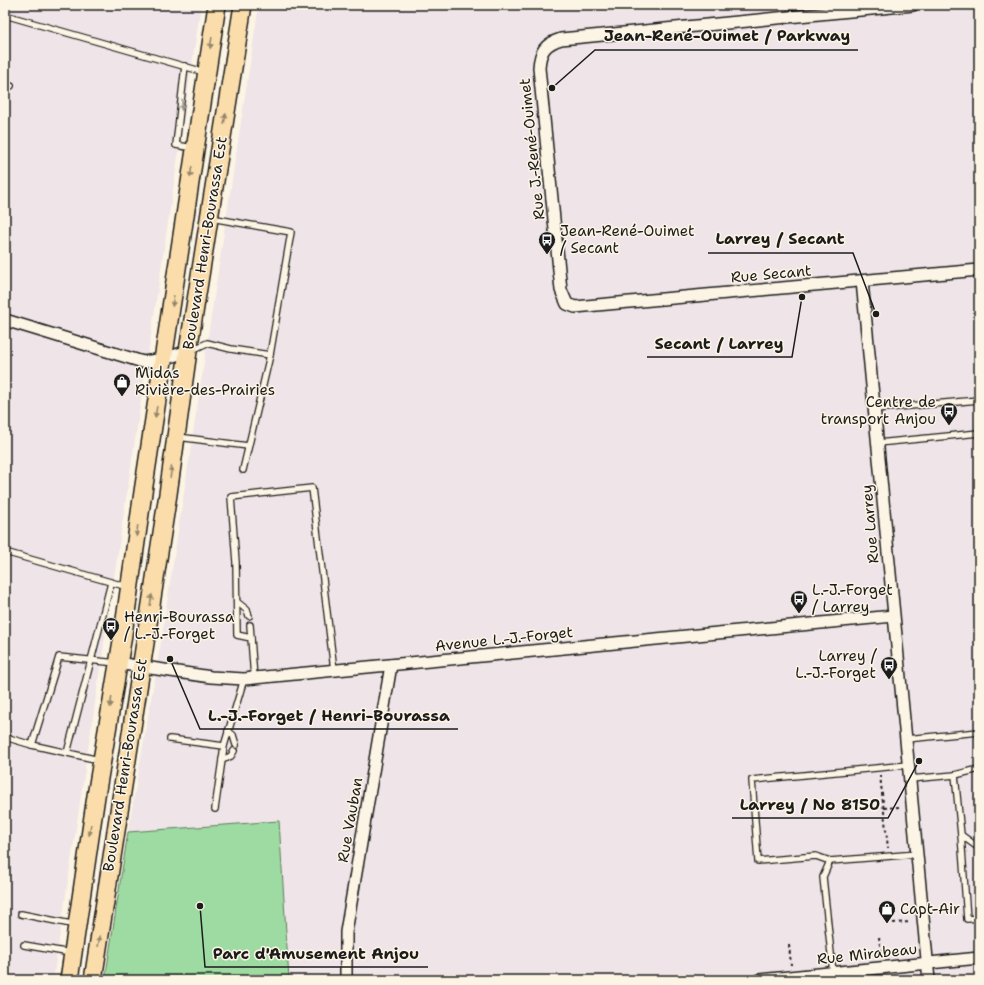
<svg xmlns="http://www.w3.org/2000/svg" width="984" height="985" font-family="'Shantell Sans',sans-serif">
	<rect width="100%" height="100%" fill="#fcf5e5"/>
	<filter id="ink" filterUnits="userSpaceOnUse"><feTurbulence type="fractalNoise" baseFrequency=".025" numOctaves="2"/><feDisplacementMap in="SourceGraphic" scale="8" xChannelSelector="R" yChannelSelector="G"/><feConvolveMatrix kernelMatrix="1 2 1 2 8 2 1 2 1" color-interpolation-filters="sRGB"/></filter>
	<g filter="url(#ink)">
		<g fill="#efe4e7">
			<path d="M5,5H201L53,980H5Z"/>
			<path d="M259,5H979V980H289L279,821L128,832L161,642Z"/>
		</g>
		<path fill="#9edba2" stroke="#5d7c5f" d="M279,821L289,980H105L128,832Z"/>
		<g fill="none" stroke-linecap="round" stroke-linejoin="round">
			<g stroke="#1c1c1c" stroke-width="8">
				<g id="lane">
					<path d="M5,15L204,72"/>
					<path d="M185,66L176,145L193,148"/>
					<path d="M5,84L11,86"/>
					<path d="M192,350L207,343L231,349L270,355L291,232L211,218"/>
					<path d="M875,409L979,400"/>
					<path d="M178,437L248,446"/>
					<path d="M878,443L979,433"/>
					<path d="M243,470L270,355"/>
					<path d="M5,552L128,587"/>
					<path d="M237,602L247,610L249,616"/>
					<path d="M250,625L251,638"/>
					<path d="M254,678L251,638L237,635L236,562L231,497L312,488L334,670"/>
					<path d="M228,731L233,735L236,745"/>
					<path d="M5,737L32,745"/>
					<path d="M170,739L224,746"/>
					<path d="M906,739L979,732"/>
					<path d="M67,753L111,583"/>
					<path d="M99,760L32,745L59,657L117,663"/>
					<path d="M222,760L231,756L234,751"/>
					<path d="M908,765L752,780L758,861L816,856L830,861L917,854"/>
					<path d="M955,775L961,835L979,848"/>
					<path d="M910,779L955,775L979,769"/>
					<path d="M215,809L224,746L244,679"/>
					<path d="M961,835L967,919L979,918"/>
					<path d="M830,861L823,877L833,973"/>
					<path d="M21,914L76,925"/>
					<path d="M24,945L71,953"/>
				</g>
			</g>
			<g stroke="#1c1c1c" stroke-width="14">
				<g id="street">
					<path d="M913,5L561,39C545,44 540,51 539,68L561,290L567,304L575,307L979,270"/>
					<path d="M862,281L929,980"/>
					<path d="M5,320L143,362L164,359L188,351"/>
					<path d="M117,663L211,677L244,679L893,616"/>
					<path d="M346,980V932L391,665"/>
					<path d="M759,980L979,958"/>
				</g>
			</g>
			<g stroke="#1c1c1c" stroke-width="20">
				<g id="primary">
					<path d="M69,980L96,796L122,641L143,492L217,5"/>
					<path d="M93,980L168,494L188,351L243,5"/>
				</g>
			</g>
			<g stroke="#1c1c1c" stroke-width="2" stroke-dasharray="3 3" stroke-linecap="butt">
				<path d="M880,775L888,848"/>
				<path d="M884,808L900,807"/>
				<path d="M893,923L911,922"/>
				<path d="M879,937L881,955"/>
				<path d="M789,945L791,965"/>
			</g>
			<use href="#lane" stroke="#fcf5e5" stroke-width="5.5"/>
			<use href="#street" stroke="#fcf5e5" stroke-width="11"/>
			<use href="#primary" stroke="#faddab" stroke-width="17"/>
		</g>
		<defs><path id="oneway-solid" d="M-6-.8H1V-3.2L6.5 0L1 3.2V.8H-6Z"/></defs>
		<g fill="#96866b">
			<use href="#oneway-solid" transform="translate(211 43) rotate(99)"/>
			<use href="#oneway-solid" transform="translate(225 119) rotate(-81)"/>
			<use href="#oneway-solid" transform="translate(191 172) rotate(98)"/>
			<use href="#oneway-solid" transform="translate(173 301) rotate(98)"/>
			<use href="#oneway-solid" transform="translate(156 412) rotate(99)"/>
			<use href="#oneway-solid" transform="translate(171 472) rotate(-82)"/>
			<use href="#oneway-solid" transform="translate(137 531) rotate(98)"/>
			<use href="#oneway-solid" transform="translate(151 600) rotate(-81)"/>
			<use href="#oneway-solid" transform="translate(111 702) rotate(99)"/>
			<use href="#oneway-solid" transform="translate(90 830) rotate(99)"/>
			<use href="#oneway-solid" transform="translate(99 941) rotate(-81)"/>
		</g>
		<use fill="#97938b" href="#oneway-solid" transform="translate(182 105) rotate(94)"/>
	</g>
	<defs>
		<g id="bus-pin" transform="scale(0.9)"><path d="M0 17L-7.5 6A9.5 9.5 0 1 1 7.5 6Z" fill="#1c1c1c" stroke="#fcf5e5"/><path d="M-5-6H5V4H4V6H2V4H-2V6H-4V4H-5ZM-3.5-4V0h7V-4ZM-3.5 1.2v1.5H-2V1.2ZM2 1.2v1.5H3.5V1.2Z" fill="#fff"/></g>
		<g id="shop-pin" transform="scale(0.9)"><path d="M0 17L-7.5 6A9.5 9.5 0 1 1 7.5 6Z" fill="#1c1c1c" stroke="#fcf5e5"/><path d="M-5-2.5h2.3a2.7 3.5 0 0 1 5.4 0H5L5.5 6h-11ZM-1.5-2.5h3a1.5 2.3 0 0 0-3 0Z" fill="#fff"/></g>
	</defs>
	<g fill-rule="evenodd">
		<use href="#bus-pin" x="547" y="240"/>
		<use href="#shop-pin" x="122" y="382"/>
		<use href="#bus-pin" x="949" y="411"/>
		<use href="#bus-pin" x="799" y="599"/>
		<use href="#bus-pin" x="111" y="626"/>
		<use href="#bus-pin" x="889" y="665"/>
		<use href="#shop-pin" x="887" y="909"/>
	</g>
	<g text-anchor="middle" stroke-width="3" stroke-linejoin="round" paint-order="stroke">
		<g font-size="15" fill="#1c1c1c" stroke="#fcf5e5">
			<text transform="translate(532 149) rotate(-96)" y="5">Rue J.-René-Ouimet</text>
			<text transform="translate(205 243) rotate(-81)" y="5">Boulevard Henri-Bourassa Est</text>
			<text transform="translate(771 274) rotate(-5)" y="5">Rue Secant</text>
			<text transform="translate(870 524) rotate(-95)" y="5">Rue Larrey</text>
			<text transform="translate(504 639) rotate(-6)" y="5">Avenue L.-J.-Forget</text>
			<text transform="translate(125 765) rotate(-81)" y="5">Boulevard Henri-Bourassa Est</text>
			<text transform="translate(350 820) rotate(-80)" y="5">Rue Vauban</text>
			<text transform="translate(867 954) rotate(-6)" y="5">Rue Mirabeau</text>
		</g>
		<g font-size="15" fill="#1c1c1c" stroke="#fcf5e5" text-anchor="start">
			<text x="560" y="236">Jean-René-Ouimet<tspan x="560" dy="17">/ Secant</tspan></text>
			<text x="135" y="378">Midas<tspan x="135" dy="17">Rivière-des-Prairies</tspan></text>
			<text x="936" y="407" text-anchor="end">Centre de<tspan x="936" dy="17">transport Anjou</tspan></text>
			<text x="812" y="595">L.-J.-Forget<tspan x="812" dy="17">/ Larrey</tspan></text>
			<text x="124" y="622">Henri-Bourassa<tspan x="124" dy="17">/ L.-J.-Forget</tspan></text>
			<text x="876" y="661" text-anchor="end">Larrey /<tspan x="876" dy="17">L.-J.-Forget</tspan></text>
			<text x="900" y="914">Capt-Air</text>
		</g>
	</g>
	<path fill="none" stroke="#1c1c1c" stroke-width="1.5" d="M552 88L595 50H858M876 314L853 253H708M802 297L792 357H647M170 659L200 729H458M919 761L888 818H732M200 906L205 967H428"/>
	<g fill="#1c1c1c" stroke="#fcf5e5" stroke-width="1.5">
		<circle cx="552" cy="88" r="4"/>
		<circle cx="876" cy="314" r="4"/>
		<circle cx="802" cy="297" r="4"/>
		<circle cx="170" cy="659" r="4"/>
		<circle cx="919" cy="761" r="4"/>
		<circle cx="200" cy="906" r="4"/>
	</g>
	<g font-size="16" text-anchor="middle" font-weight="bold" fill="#1c1c1c" stroke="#fcf5e5" stroke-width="3" stroke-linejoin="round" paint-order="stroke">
		<text x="727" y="41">Jean-René-Ouimet / Parkway</text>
		<text x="780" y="244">Larrey / Secant</text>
		<text x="719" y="349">Secant / Larrey</text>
		<text x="329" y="721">L.-J.-Forget / Henri-Bourassa</text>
		<text x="810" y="810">Larrey / No 8150</text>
		<text x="316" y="959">Parc d'Amusement Anjou</text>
	</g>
	<rect width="984" height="985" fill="none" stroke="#fcf5e5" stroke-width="20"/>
	<rect x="10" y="10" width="964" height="965" fill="none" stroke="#1c1c1c" stroke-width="1.5" filter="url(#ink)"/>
</svg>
